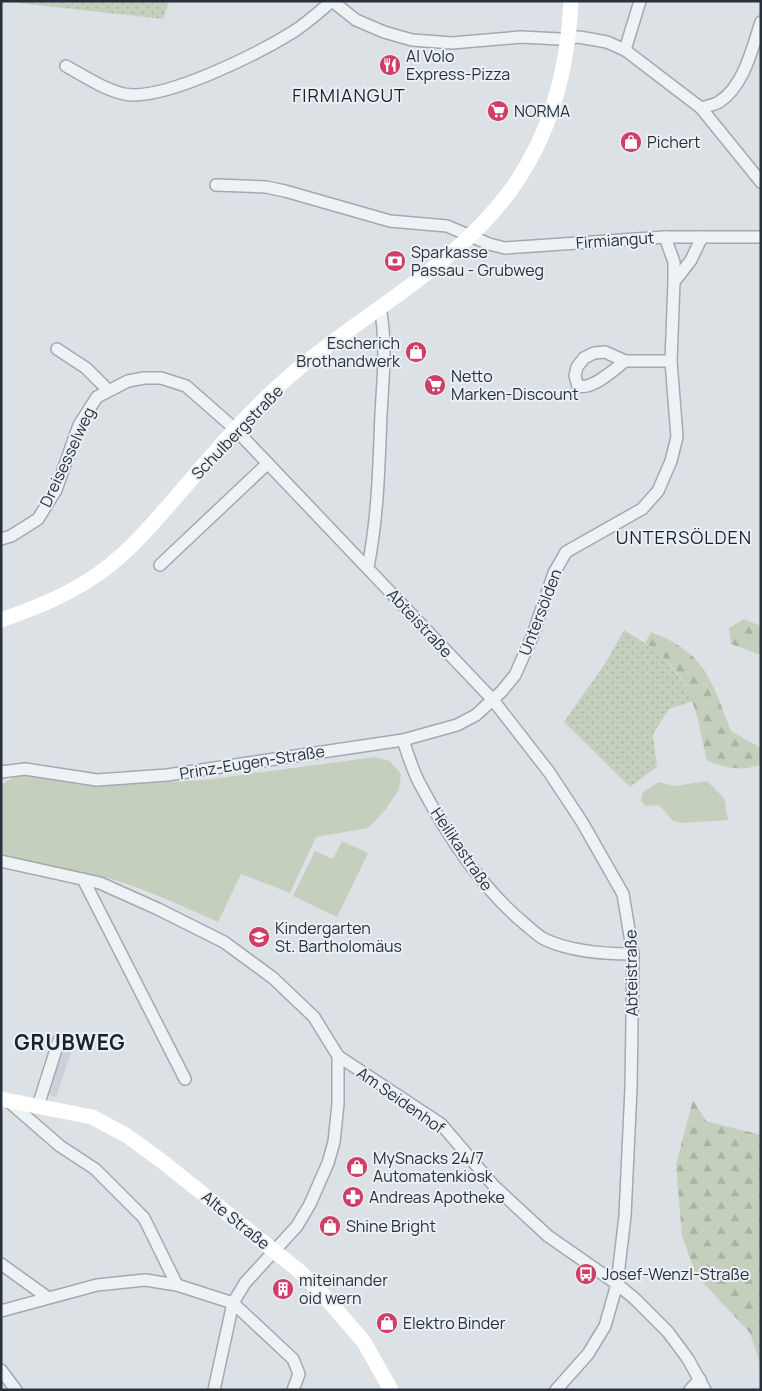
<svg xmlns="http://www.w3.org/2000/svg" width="762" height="1391" font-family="Manrope,sans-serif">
	<defs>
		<pattern id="grass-dots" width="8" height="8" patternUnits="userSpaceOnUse" patternTransform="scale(1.25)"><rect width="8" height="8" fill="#c4d0bd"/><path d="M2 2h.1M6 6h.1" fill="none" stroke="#a8b3a3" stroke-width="1.8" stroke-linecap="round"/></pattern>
		<pattern id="forest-firs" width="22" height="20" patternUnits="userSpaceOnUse" patternTransform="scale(1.25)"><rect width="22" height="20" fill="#c4d0bd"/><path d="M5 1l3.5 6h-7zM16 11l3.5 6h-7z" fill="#a8b3a3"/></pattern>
	</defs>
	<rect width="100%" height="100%" fill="#dce1e6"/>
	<path fill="#cad1d8" d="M64,1044L73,1047L56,1097L47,1094Z"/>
	<g fill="url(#grass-dots)">
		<path d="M1,1H169L163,19Z"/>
		<path d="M624,630C661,652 673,663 694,701L669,709L653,734L657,767L630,787L564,722L606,662Z"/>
	</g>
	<g fill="url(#forest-firs)">
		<path d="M744,619L761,626V655L731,644L729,628Z"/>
		<path d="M651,632C705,652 712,681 731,731L759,747L761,746V765C741,771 726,769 707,760C695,707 693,676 645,643Z"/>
		<path d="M693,1100L706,1121L761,1135V1367L750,1333L696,1275L682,1236L676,1164Z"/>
	</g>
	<g fill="#c4d0bd">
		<path d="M375,757L390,761L401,774L399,789L386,809L368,828L316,837L290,893L241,874L218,922C180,905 142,887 103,877C69,868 32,867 1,853V785L12,778L28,774L98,786L204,780Z"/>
		<path d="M707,781L724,798L728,820L681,823L673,821L659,805L646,806L641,801L643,792L659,782L674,786Z"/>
		<path d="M342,841L368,853L337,917L293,896L315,851L333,859Z"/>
	</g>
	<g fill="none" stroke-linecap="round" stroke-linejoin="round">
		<g stroke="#a2a9b0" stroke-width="14">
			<g id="street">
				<path d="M332,1L356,20L384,32L412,40L452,43L521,37L560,39L579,37L607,42L625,50L640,1"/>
				<path d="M625,50L701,108L761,182"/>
				<path d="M66,66C84,76 103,89 124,94C163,102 259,53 293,32C307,23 319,12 332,1"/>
				<path d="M701,108C707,106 714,105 719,102C744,86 752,49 761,22"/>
				<path d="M216,185L266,187L285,191L390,221L447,226L489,244L505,248L665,237H761"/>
				<path d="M674,282L691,260L702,237"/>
				<path d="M57,349L86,368L108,390"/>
				<path d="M625,361C614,370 592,390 578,386L575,376L577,367L584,358L594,353L605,352L625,361H671"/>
				<path d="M1,539L11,536L38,519L56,490L79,425L97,397L128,381L144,378H161L186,386L235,429L493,700L549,772L582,822L623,894L633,954L631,1088L625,1216L617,1284L605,1326L588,1354L556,1390"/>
				<path d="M160,565L267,464"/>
				<path d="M368,567C378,516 379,465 381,414C383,378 387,343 380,307"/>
				<path d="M403,740C408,755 413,772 421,786C448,837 481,888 526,925C531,929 537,935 544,939C571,952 604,954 633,954"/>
				<path d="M1,772L25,769L97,780L167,775L403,740L457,725L476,715L502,691L515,675L532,637L554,573L566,552L642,509L658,491L671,461L677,437L671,361L674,282V262L665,237"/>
				<path d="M1,861L100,883L158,909L224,942L273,978L314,1017L338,1056V1104L334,1142L328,1163L310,1204L297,1226L245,1283L233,1303L214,1390"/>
				<path d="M83,879L185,1079"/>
				<path d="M338,1056L441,1124L494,1186L548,1236L617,1284L635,1299L668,1332L688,1359L705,1390"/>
				<path d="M7,1100L60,1146L95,1169L144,1218L177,1285"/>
				<path d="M38,1106L59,1040"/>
				<path d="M1,1264L47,1297"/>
				<path d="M1,1311L97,1285L145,1280L177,1285L233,1303L293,1359L299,1374L293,1390"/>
				<path d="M1,1370L16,1390"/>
				<path d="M690,1390L700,1379"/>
			</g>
		</g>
		<use href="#street" stroke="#eff2f5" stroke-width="11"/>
		<g stroke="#fff" stroke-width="15">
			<path d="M1,620C32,609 61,598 89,580C128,556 159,516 189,482C223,442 258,402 299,368C369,310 455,266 510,191C551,135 568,69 571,1"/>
			<path d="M1,1099L92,1117L126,1135L163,1162L298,1270L321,1292L364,1342L391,1390"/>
		</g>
	</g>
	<defs>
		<g id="restaurant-disc" transform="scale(1.125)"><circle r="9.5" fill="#ce3e67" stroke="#ebf0f4"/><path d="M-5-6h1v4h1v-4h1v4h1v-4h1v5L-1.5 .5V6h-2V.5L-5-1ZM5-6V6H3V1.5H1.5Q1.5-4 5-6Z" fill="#fff"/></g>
		<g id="supermarket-disc" transform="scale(1.125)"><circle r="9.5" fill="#ce3e67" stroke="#ebf0f4"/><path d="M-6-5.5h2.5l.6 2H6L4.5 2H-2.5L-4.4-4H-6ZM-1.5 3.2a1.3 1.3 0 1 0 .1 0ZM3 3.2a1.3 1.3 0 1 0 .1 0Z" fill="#fff"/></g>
		<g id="shop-disc" transform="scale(1.125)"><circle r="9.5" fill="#ce3e67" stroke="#ebf0f4"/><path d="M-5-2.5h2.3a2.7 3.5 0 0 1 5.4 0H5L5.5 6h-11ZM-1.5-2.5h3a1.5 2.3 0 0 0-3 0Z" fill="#fff"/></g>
		<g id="bank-disc" transform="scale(1.125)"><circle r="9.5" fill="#ce3e67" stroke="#ebf0f4"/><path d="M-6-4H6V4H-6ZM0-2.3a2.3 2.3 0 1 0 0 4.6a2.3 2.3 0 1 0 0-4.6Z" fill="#fff"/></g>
		<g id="school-disc" transform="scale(1.125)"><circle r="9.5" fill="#ce3e67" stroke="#ebf0f4"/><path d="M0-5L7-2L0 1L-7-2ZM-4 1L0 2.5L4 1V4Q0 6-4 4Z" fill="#fff"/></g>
		<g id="pharmacy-disc" transform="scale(1.125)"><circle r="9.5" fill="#ce3e67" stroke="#ebf0f4"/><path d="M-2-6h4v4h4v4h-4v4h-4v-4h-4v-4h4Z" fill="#fff"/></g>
		<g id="bus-disc" transform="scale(1.125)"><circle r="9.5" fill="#ce3e67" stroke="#ebf0f4"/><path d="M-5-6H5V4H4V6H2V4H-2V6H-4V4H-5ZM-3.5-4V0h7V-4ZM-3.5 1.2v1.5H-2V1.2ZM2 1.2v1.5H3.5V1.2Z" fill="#fff"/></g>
		<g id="building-disc" transform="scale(1.125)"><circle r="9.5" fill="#ce3e67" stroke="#ebf0f4"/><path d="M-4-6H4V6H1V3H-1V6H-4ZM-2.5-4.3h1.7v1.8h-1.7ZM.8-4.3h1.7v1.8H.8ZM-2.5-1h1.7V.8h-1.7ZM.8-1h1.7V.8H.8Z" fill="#fff"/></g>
	</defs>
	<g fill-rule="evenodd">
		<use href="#restaurant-disc" x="390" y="65"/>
		<use href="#supermarket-disc" x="498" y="111"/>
		<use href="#shop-disc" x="631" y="142"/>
		<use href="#bank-disc" x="395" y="261"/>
		<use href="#shop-disc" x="416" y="352"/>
		<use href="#supermarket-disc" x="435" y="385"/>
		<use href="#school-disc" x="259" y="937"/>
		<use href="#shop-disc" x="357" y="1167"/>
		<use href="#pharmacy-disc" x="353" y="1197"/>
		<use href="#shop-disc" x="330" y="1226"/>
		<use href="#bus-disc" x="586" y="1274"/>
		<use href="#building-disc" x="283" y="1289"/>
		<use href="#shop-disc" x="387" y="1323"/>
	</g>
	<g text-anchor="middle" stroke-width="4" stroke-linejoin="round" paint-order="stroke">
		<g font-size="16" fill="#26313c" stroke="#ebf0f4" text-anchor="start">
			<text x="406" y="62">Al Volo<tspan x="406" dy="18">Express-Pizza</tspan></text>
			<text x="514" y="117">NORMA</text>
			<text x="647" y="148">Pichert</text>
			<text x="411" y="258">Sparkasse<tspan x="411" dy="18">Passau - Grubweg</tspan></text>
			<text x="400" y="349" text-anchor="end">Escherich<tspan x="400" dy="18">Brothandwerk</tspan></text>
			<text x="451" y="382">Netto<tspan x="451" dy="18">Marken-Discount</tspan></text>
			<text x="275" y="934">Kindergarten<tspan x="275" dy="18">St. Bartholomäus</tspan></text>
			<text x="373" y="1164">MySnacks 24/7<tspan x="373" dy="18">Automatenkiosk</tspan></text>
			<text x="369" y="1203">Andreas Apotheke</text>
			<text x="346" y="1232">Shine Bright</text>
			<text x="602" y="1280">Josef-Wenzl-Straße</text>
			<text x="299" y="1286">miteinander<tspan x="299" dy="18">oid wern</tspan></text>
			<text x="403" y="1329">Elektro Binder</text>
		</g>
		<g font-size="16" fill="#26313c" stroke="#ebf0f4">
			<text transform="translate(615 240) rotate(-4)" y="6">Firmiangut</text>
			<text transform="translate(237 432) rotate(-46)" y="6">Schulbergstraße</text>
			<text transform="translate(67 457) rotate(-65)" y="6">Dreisesselweg</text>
			<text transform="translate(540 612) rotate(-69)" y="6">Untersölden</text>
			<text transform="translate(420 623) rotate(47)" y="6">Abteistraße</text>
			<text transform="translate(252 762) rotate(-9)" y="6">Prinz-Eugen-Straße</text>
			<text transform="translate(462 849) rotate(56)" y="6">Heilikastraße</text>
			<text transform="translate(631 973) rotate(-91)" y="6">Abteistraße</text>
			<text transform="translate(401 1100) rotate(35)" y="6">Am Seidenhof</text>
			<text transform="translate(236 1220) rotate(39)" y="6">Alte Straße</text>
		</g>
		<g font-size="18" letter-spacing="1" fill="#18222d" stroke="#ebf0f4">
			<text x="349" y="102">FIRMIANGUT</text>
			<text x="684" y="544">UNTERSÖLDEN</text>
		</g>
		<g font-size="21" font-weight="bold" letter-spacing="1" fill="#18222d" stroke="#ebf0f4">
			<text x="70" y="1050">GRUBWEG</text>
		</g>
	</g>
	<rect width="762" height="1391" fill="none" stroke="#26313c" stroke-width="5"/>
</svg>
